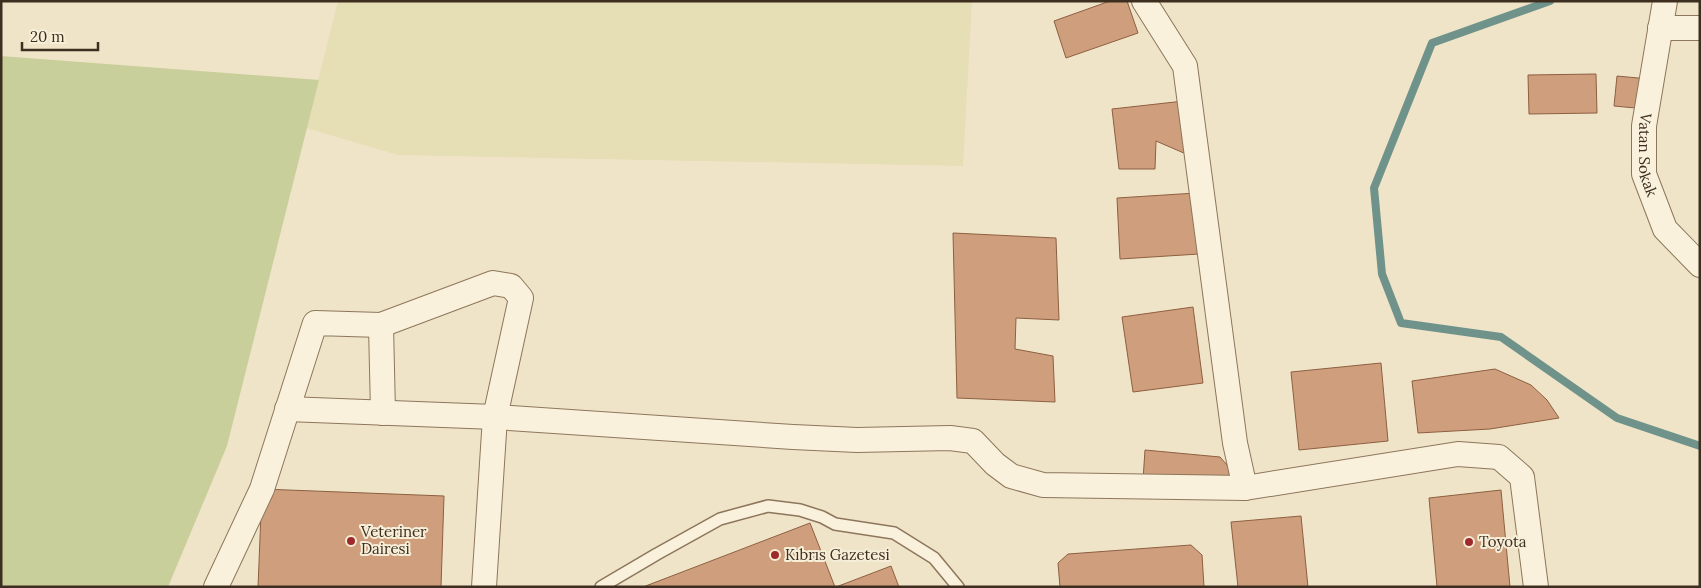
<svg xmlns="http://www.w3.org/2000/svg" width="1701" height="588" font-family="Lora,serif">
	<rect width="100%" height="100%" fill="#f0e4c8"/>
	<path fill="#e6deb5" d="M338,1H972L963,166L398,155L306,128Z"/>
	<path fill="#c9cf9b" d="M1,56L319,80L227,446L168,587H1Z"/>
	<g fill="none" stroke-linecap="round" stroke-linejoin="round">
		<path stroke="#6f938a" stroke-width="8" d="M1550,1L1432,43L1374,188L1382,274L1401,323L1501,337L1617,418L1700,446"/>
	</g>
	<g fill="#cf9f7d" stroke="#8d5f41">
		<path d="M1110,1H1127L1138,33L1066,58L1054,21Z"/>
		<path d="M1596,74L1597,113L1529,114L1528,75Z"/>
		<path d="M1617,76L1659,80L1657,110L1614,106Z"/>
		<path d="M1193,100L1200,160L1156,141L1155,169H1119L1112,109Z"/>
		<path d="M1196,193L1199,254L1120,259L1117,198Z"/>
		<path d="M953,233L1056,238L1059,320L1016,318L1015,349L1053,356L1055,402L957,398Z"/>
		<path d="M1193,307L1203,383L1133,392L1122,317Z"/>
		<path d="M1381,363L1388,441L1299,450L1291,372Z"/>
		<path d="M1495,369L1531,385L1547,400L1559,418L1490,429L1418,433L1412,381Z"/>
		<path d="M1145,450L1220,457L1241,481L1143,480Z"/>
		<path d="M262,489L444,496L441,587H258Z"/>
		<path d="M1501,490L1510,587H1437L1429,498Z"/>
		<path d="M1301,516L1308,587H1238L1231,522Z"/>
		<path d="M810,523L835,587H643Z"/>
		<path d="M1191,545L1202,555L1204,587H1060L1058,563L1068,554Z"/>
		<path d="M891,566L899,587H836Z"/>
	</g>
	<g fill="none" stroke-linecap="round" stroke-linejoin="round">
		<g stroke="#8d765c" stroke-width="14">
			<path id="lane" d="M601,587L657,554L720,519L768,506L800,510L822,517L835,524L894,533L934,558L958,587"/>
		</g>
		<g stroke="#8d765c" stroke-width="26">
			<g id="street">
				<path d="M1144,1L1185,66L1235,443L1245,488"/>
				<path id="s1" d="M1665,1L1644,126V174L1665,229L1700,265"/>
				<path d="M1660,28H1700"/>
				<path d="M381,325L383,413"/>
				<path d="M287,409L495,417L793,437L857,440L950,438L973,441L995,464L1011,476L1043,485L1245,488L1458,454L1499,457L1522,477L1536,587"/>
				<path d="M216,587L262,489L315,323L381,325L493,283L511,286L521,298L495,417L484,587"/>
			</g>
		</g>
		<use href="#lane" stroke="#faf1dc" stroke-width="11"/>
		<use href="#street" stroke="#faf1dc" stroke-width="24"/>
	</g>
	<g fill="#9e2a2b" stroke="#f7eed8" stroke-width="2">
		<circle cx="351" cy="541" r="5"/>
		<circle cx="1469" cy="542" r="5"/>
		<circle cx="775" cy="555" r="5"/>
	</g>
	<g text-anchor="middle" stroke-width="4" stroke-linejoin="round" paint-order="stroke">
		<g font-size="15" fill="#3d2e20" stroke="#f7eed8">
			<text dy="5" stroke="none"><textPath href="#s1" startOffset="156">Vatan Sokak</textPath></text>
		</g>
		<g font-size="15" fill="#3d2e20" stroke="#f7eed8" text-anchor="start">
			<text x="361" y="537">Veteriner<tspan x="361" dy="17">Dairesi</tspan></text>
			<text x="1479" y="547">Toyota</text>
			<text x="785" y="560">Kıbrıs Gazetesi</text>
		</g>
	</g>
	<rect width="1701" height="588" fill="none" stroke="#3d2e20" stroke-width="5"/>
	<path d="M22 42v8h76v-8" fill="none" stroke="#3d2e20" stroke-width="2.5"/>
	<text x="30" y="42" font-size="15" fill="#3d2e20" stroke="#f7eed8" stroke-width="4" paint-order="stroke">20 m</text>
</svg>
